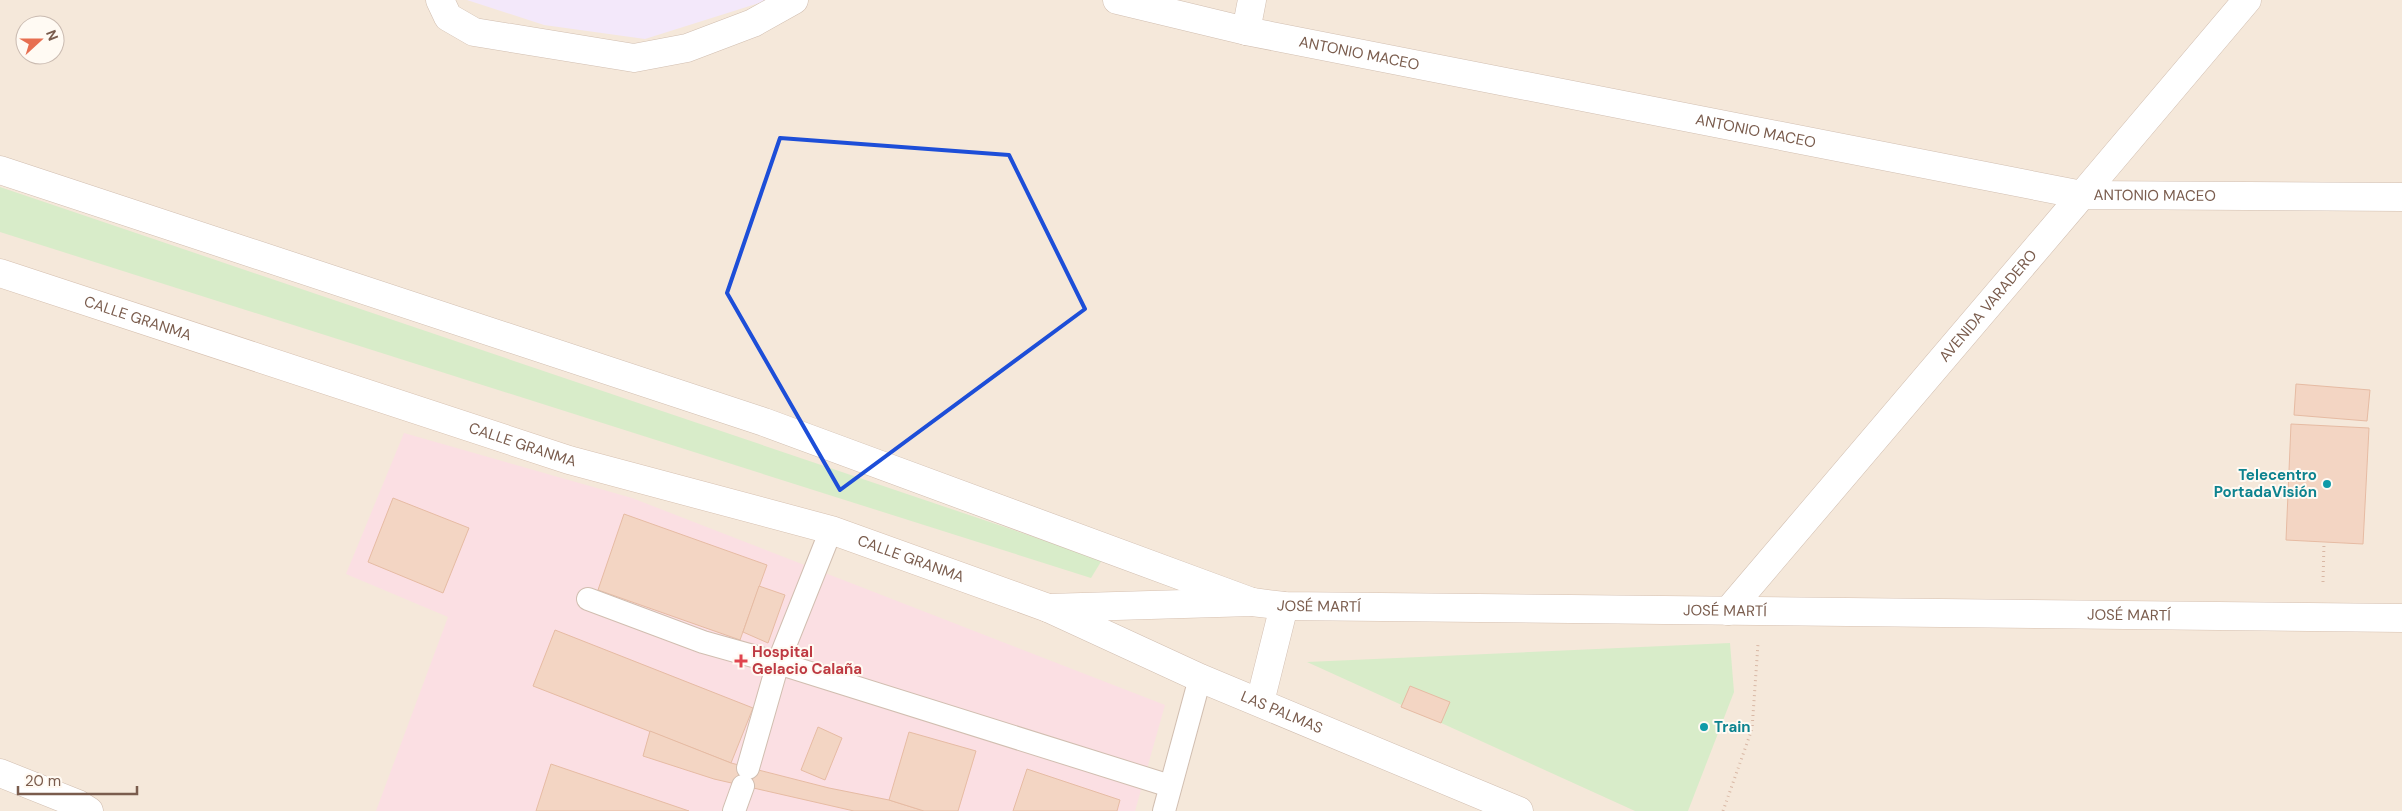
<svg xmlns="http://www.w3.org/2000/svg" width="2402" height="811" font-family="'DM Sans',sans-serif">
	<rect width="100%" height="100%" fill="#fdf6ec"/>
	<path fill="#f5e8da" fill-rule="evenodd" d="M0,0H2402V811H0ZM25,25H55V55H25Z"/>
	<path fill="#f3e8fa" d="M467,0H769L645,39L544,25Z"/>
	<path fill="#fbdfe3" d="M404,433L632,498L1165,705L1135,811H376L448,617L346,574Z"/>
	<g fill="#d8ecc9">
		<path d="M0,187L1102,560L1091,578L0,232Z"/>
		<path d="M1730,643L1734,692L1688,811H1635L1307,662Z"/>
	</g>
	<g fill="#f3d5c3" stroke="#e6bba3">
		<path d="M2296,384L2370,390L2367,421L2294,415Z"/>
		<path d="M2291,424L2369,428L2363,544L2286,540Z"/>
		<path d="M393,498L469,528L443,593L368,562Z"/>
		<path d="M624,514L767,565L740,640L598,590Z"/>
		<path d="M759,586L785,595L768,643L743,632Z"/>
		<path d="M555,630L753,708L731,763L533,686Z"/>
		<path d="M1410,686L1450,702L1441,723L1401,707Z"/>
		<path d="M818,727L842,738L825,780L801,770Z"/>
		<path d="M650,731L731,763L829,788L889,800L924,811H854L714,779L643,756Z"/>
		<path d="M909,732L976,751L958,811H924L889,800Z"/>
		<path d="M551,764L689,811H536Z"/>
		<path d="M1027,769L1120,800L1117,811H1013Z"/>
	</g>
	<g fill="none" stroke-linecap="round" stroke-linejoin="round">
		<g stroke="#d1beb0" stroke-width="24">
			<g id="service">
				<path d="M588,599L703,642L778,663L1170,786"/>
				<path d="M748,768L778,663L831,530"/>
				<path d="M734,811L743,786"/>
				<path d="M1164,811L1200,678"/>
			</g>
		</g>
		<g stroke="#d1beb0" stroke-width="29">
			<g id="minor">
				<path d="M440,0L448,17L474,32L634,58L687,48L753,23L794,0"/>
				<path id="s1" d="M1117,0L1246,31L2082,195L2247,0"/>
				<path d="M1246,31L1252,0"/>
				<path d="M0,170L764,422L1252,602"/>
				<path d="M0,773L78,804L89,811"/>
			</g>
		</g>
		<g stroke="#d1beb0" stroke-width="29">
			<g id="tertiary">
				<path id="s2" d="M1048,608L1200,678L1519,811"/>
				<path id="s3" d="M1728,611L2082,195L2402,197"/>
				<path d="M1260,702L1284,606"/>
			</g>
		</g>
		<g stroke="#d6c0b0" stroke-width="29">
			<g id="secondary">
				<path id="s4" d="M0,273L569,460L831,530L1048,608L1252,602L1284,606L2402,618"/>
			</g>
		</g>
		<g stroke="#d9b8a5" stroke-width="3" stroke-dasharray="1 4" stroke-linecap="butt">
			<path d="M2323,582L2324,543"/>
			<path d="M1723,811L1752,729L1758,644"/>
		</g>
		<use href="#service" stroke="#fff" stroke-width="22"/>
		<use href="#minor" stroke="#fff" stroke-width="28"/>
		<use href="#tertiary" stroke="#fff" stroke-width="28"/>
		<use href="#secondary" stroke="#fff" stroke-width="28"/>
	</g>
	<path fill="none" stroke="#1d4ed8" stroke-width="4" stroke-linejoin="round" d="M780,138L1009,155L1085,309L840,490L727,293Z"/>
	<g fill="#0f9aa8" stroke="#fffaf3" stroke-width="2">
		<circle cx="2327" cy="484" r="5"/>
		<circle cx="1704" cy="727" r="5"/>
	</g>
	<path fill="#e0444e" stroke="#fffaf3" stroke-width="2" d="M738.5 653.5h5v5h5v5h-5v5h-5v-5h-5v-5h5z"/>
	<g text-anchor="middle" stroke-width="4" stroke-linejoin="round" paint-order="stroke">
		<g font-size="15" fill="#7a5c4d" stroke="#fffaf3">
			<text dy="5" stroke="none"><textPath href="#s1" startOffset="248">ANTONIO MACEO</textPath></text>
			<text dy="5" stroke="none"><textPath href="#s1" startOffset="652">ANTONIO MACEO</textPath></text>
			<text dy="5" stroke="none"><textPath href="#s3" startOffset="619">ANTONIO MACEO</textPath></text>
			<text dy="5" stroke="none"><textPath href="#s3" startOffset="401">AVENIDA VARADERO</textPath></text>
			<text dy="5" stroke="none"><textPath href="#s4" startOffset="145">CALLE GRANMA</textPath></text>
			<text dy="5" stroke="none"><textPath href="#s4" startOffset="550">CALLE GRANMA</textPath></text>
			<text dy="5" stroke="none"><textPath href="#s4" startOffset="955">CALLE GRANMA</textPath></text>
			<text dy="5" stroke="none"><textPath href="#s4" startOffset="1372">JOSÉ MARTÍ</textPath></text>
			<text dy="5" stroke="none"><textPath href="#s4" startOffset="1778">JOSÉ MARTÍ</textPath></text>
			<text dy="5" stroke="none"><textPath href="#s4" startOffset="2182">JOSÉ MARTÍ</textPath></text>
			<text dy="5" stroke="none"><textPath href="#s2" startOffset="256">LAS PALMAS</textPath></text>
		</g>
		<g font-size="15" font-weight="bold" fill="#0d838f" stroke="#fffaf3" text-anchor="end">
			<text x="2317" y="480">Telecentro<tspan x="2317" dy="17">PortadaVisión</tspan></text>
			<text x="1714" y="732" text-anchor="start">Train</text>
		</g>
		<g font-size="15" font-weight="bold" fill="#be3a42" stroke="#fffaf3" text-anchor="start">
			<text x="752" y="657">Hospital<tspan x="752" dy="17">Gelacio Calaña</tspan></text>
		</g>
	</g>
	<g transform="translate(40 40) rotate(69)"><circle r="24" fill="#fffaf3" stroke="#cabbb1"/>
	<path d="M0-4L9 19L0 12L-9 19Z" fill="#e76f51"/>
	<text y="-8" font-size="14" font-weight="bold" text-anchor="middle" fill="#7a5c4d">N</text>
	</g>
	<path d="M18 786v8h119v-8" fill="none" stroke="#7a5c4d" stroke-width="2.5"/>
	<text x="25" y="786" font-size="15" fill="#7a5c4d" stroke="#fffaf3" stroke-width="4" paint-order="stroke">20 m</text>
</svg>
